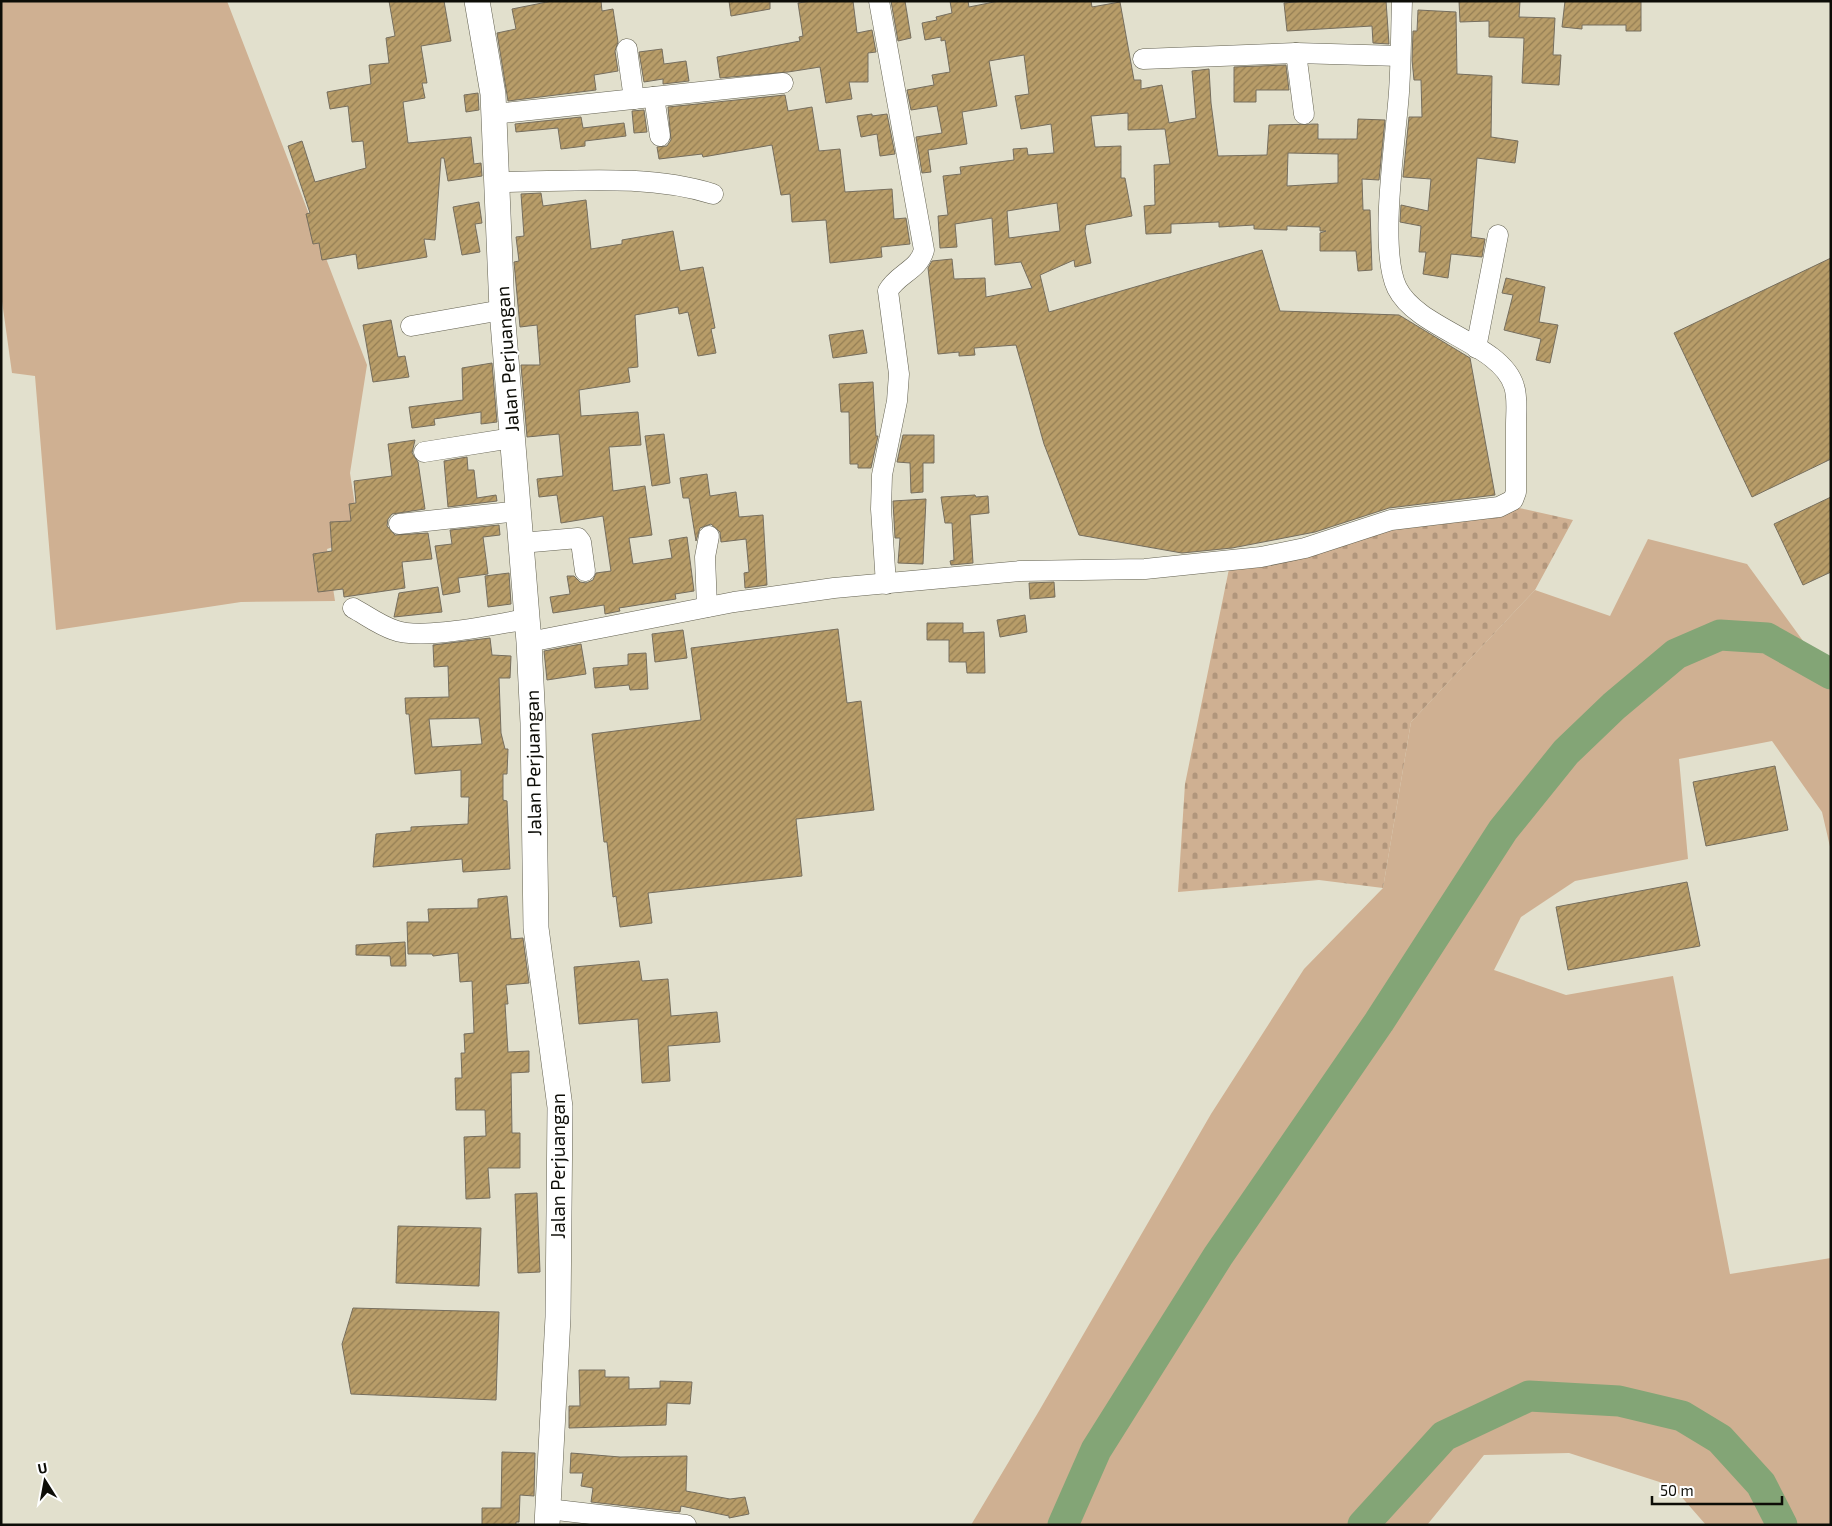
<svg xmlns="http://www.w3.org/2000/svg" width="1832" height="1526" font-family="'Exo 2',sans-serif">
	<defs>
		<pattern id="cemetery-stones" width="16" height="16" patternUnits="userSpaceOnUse" patternTransform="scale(1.25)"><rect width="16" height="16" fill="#cfb092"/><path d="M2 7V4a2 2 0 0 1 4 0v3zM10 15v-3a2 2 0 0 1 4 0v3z" fill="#b1967c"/></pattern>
		<pattern id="building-hatch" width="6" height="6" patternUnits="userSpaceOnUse" patternTransform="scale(1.25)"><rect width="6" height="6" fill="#b89d69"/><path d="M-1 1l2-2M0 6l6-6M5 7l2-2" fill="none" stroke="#947e54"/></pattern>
	</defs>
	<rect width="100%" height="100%" fill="#e2e0cd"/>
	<g fill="#cfb092" fill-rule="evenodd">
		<path d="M1,1H227L367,365L350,473L360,538L327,549L335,601L241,602L56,630L35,376L12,373L1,294Z"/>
		<path d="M1648,539L1747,564L1822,667L1831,675V851L1822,812L1772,741L1679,759L1688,859L1575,881L1521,917L1494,970L1566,995L1673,976L1730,1274L1831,1258V1525H1706L1672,1486L1569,1453L1484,1455L1427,1525H1365L1426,1455L1363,1525H971L1039,1411L1211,1114L1304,969L1383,888L1411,722L1535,590L1610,616ZM1392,1002L1347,1073L1243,1222Z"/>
	</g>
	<path fill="url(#cemetery-stones)" d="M1483,500L1573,520L1535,590L1411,722L1383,888L1319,880L1178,892L1185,784L1230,564Z"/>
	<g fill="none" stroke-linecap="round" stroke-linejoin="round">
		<g stroke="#83a576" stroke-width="31">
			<path d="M1063,1525L1096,1450L1218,1256L1379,1022L1503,830L1566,752L1614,706L1676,654L1720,635L1767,638L1831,674"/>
			<path d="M1363,1525L1444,1436L1529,1396L1619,1401L1682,1416L1720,1439L1761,1484L1782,1525"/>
		</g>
	</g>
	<g fill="url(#building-hatch)" stroke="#766e5e" fill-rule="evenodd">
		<path d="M389,1H444L451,41L421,46L427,83H422L425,98L403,102L408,143L471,137L474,164L481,163L482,176L448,181L444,158H441L435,240L424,239L427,257L358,269L356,254L322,260L319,243L313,244L306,214L310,213L288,146L302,141L315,182L366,168L363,141L352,142L348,106L330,109L327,92L371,84L369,65L389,63L386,38L395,36Z"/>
		<path d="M552,1H601L602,11L613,9L618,42L615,51L618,71L594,75L596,90L508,101L497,33L516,29L512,9Z"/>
		<path d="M729,1H770V9L731,16Z"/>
		<path d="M811,1H853L857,33L872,30L876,52L868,53V82H849L852,99L826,103L820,67L788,72L720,78L717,57L800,41L799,37L803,36L798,3Z"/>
		<path d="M891,1H905L911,38L898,41Z"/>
		<path d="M950,1H968L969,7L999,1H1091L1092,7L1120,2L1134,80H1141V89L1162,85L1169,123L1196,118L1192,71L1209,69L1211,103L1218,156L1267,155L1269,125L1318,124V139H1357L1358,119L1385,120L1379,180L1362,179L1363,210H1370L1372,270L1358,271L1356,251H1320V233L1326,231H1320V227L1287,226V230L1254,229V225L1219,227V222L1171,224V233L1146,234L1144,206L1155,205L1154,165L1170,164L1165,129L1128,130V113L1091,116L1095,147L1121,146V178H1125L1132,216L1086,225L1085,231L1091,263L1075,267L1074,260L1040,275L1049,312L1262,250L1280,311L1399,315L1470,358L1495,495L1389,508L1315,532L1232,548L1182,553L1079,535L1044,444L1016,345L974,348L975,355L959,356V352L938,354L928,268L932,261L952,259L954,279L985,278L986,297L1032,288L1021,262L995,265L992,218L955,224L957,247L940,248L938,216L948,215L943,176L961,174L960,167L1014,160L1013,149L1027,148L1028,155L1054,153L1051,124L1021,129L1015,96L1029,94L1024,55L989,61L997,106L962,112L967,144L928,150L931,172L922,173L916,137L942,133L937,106L911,110L907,90L934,85L932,75L950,72L945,40L941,41V37L925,40L922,23L937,20L936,17L952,13ZM1288,153L1338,154V183L1287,186ZM1057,203L1060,231L1009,238L1007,211Z"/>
		<path d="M1306,1H1386L1389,44L1373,43L1372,26L1287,31L1284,3Z"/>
		<path d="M1459,1H1520L1519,17L1555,18L1553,55H1561L1559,85L1522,83L1524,38L1489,37V21L1460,22Z"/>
		<path d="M1565,1H1641V31H1626V25H1582V29L1562,27Z"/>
		<path d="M1418,10L1456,12L1457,74L1492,76L1491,137L1518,141L1515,163L1477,158L1471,237L1485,239L1482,257L1451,254L1448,278L1423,274L1426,252H1419L1421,226L1400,222L1401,205L1428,211L1431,179L1403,177L1409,117H1422L1421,80H1414L1412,60L1413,31H1417Z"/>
		<path d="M662,49L664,64L686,61L689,81L663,84V79L644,82L639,52Z"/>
		<path d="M1286,65L1289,90H1256V102H1234V67Z"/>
		<path d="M478,93L479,110L466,112L464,95Z"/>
		<path d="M785,95L788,111L812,107L819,151L840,149L845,192L892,189L894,219L906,218L910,244L881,247L882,257L830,263L826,220L792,222L790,194L781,195L772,145L703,157L702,154L659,159L657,147L667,146L671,140L668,107Z"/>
		<path d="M644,110L647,132L634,133L632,111Z"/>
		<path d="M872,114V116L887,114L895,154L880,156L877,134L861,137L857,116Z"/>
		<path d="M581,117L583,128L624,123L626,136L585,141V146L561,149L558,128L516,132L515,124Z"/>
		<path d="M541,193L543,206L586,200L591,249L622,244V240L673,231L680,271L703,267L715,328L711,329L716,353L698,356L688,312L679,314L678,307L635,315L638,367L628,368L630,382L579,390L581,416L638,412L641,445L609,447L613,491L645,486L652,535L629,538L633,564L672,558L669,540L687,537L694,591L675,594L676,599L619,608L620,611L605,614L604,605L553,613L550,597L570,594L567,576H574L580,582L586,583L593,580L596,573L611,571L603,516L561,523L557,495L539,497L537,479L563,476L559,434L527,437L521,365H540L537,325L520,327L514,262L519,261L516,237L524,236L521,194Z"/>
		<path d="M479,202L482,223L475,224L480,252L462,255L453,207Z"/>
		<path d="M1831,258V459L1752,497L1674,333Z"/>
		<path d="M1506,278L1545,287L1539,322L1558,325L1550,363L1536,360L1541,339L1504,330L1513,295L1502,293Z"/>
		<path d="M391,320L398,357L405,356L409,377L373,382L363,325Z"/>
		<path d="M863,330L867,353L833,358L829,335Z"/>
		<path d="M492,363L497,422L481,424V412L434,419L435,425L412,428L409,407L463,400L462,368Z"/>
		<path d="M873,382L876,436H878L871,468H858V464H850L849,412H841L839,384Z"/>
		<path d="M664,434L670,483L652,486L645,436Z"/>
		<path d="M903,435H934V463H923V492L911,493L910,463L897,462Z"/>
		<path d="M415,440L412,453L418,462L425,509L392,514L388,519L387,526L395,535L428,533L432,559L402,562L405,588L344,597L343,589L318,592L313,554L332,551L330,522L351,521L349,504L356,503L354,481L392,476L388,444Z"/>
		<path d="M467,457L468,470H474L477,498L496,495L497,501L448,507L444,461Z"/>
		<path d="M707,474L710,496L736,492L739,517L763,515L767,585L745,588L744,573L749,572L746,539L721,542L720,532L711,524L700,528L696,541L689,498H683L680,478Z"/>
		<path d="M975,495L976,497L988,496L989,513L970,515L973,563L951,565L950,561L954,560L952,523H945L941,497Z"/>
		<path d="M1831,497V572L1803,585L1774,524Z"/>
		<path d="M926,499L923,564L898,563L900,538H895L893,501Z"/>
		<path d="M499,525L500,535L483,537L488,574L458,578L460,592L443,595L435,546L452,544L450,530Z"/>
		<path d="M509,573L511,604L488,607L485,576Z"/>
		<path d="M1054,582L1055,597L1030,599L1029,583Z"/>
		<path d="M438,587L442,612L394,617L399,593Z"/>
		<path d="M1025,615L1027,632L1000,637L997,620Z"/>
		<path d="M927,623H963V633L984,632L985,673H967L966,662H949V640H927Z"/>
		<path d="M838,629L847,703L861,701L874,810L796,819L802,876L648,893L652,923L620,927L616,896L613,897L607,842H604L592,734L701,720L691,648Z"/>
		<path d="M683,630L687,658L655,662L652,634Z"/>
		<path d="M490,638L492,655L511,656L510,678H499L501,733L505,749H508L507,774H503V800L507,801L510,869L463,872L462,859L373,867L376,834L411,831V827L468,824L469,797H461V770L415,774L409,714H406L405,698L449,697L448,666L434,667L433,645ZM479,718L482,744L432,747L429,719Z"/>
		<path d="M581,644L586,674L547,680L544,651Z"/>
		<path d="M646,653L648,689L630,690L629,685L595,688L593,668L628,665V654Z"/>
		<path d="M1775,766L1788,830L1706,846L1693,782Z"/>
		<path d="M1687,882L1700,946L1568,970L1556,907Z"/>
		<path d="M507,896L511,939L523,938L529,983L506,985L508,1004H505L508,1052L529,1051V1072L511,1073L512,1133H520V1168H488L490,1198L466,1199L464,1137L486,1136L485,1110H456L455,1078H462L461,1053H465L464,1034L474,1033L472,981L460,982L458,953L433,956L432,954H408L407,922H429L428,909L478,908V899Z"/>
		<path d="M405,942L406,966H391L390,956L356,955V945Z"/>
		<path d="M639,961L642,981L668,979L671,1016L717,1012L720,1042L668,1046L670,1081L642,1083L638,1019L579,1024L574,967Z"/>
		<path d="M537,1193L540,1272L518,1273L515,1194Z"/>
		<path d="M398,1226L481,1228L479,1286L396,1283Z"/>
		<path d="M353,1308L499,1312L496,1400L351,1394L342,1344Z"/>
		<path d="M579,1370H605V1377H629V1389L660,1388V1381L692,1382L690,1404L667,1403L666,1425L569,1428V1406H580Z"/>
		<path d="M502,1452L535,1453L534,1496L520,1495L519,1522H516V1525H482V1508H501Z"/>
		<path d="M571,1453L620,1457L687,1456L686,1491L730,1499L745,1497L749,1514L729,1518V1516L681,1506L680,1512L591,1502L593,1488L581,1486L583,1473H570Z"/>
	</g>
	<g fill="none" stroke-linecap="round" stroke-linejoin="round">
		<g stroke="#636151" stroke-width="21">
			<g id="minor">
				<path d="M879,1L924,250C919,270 897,274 888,291L899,374L897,401L882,475L881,509L886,584"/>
				<path d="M627,49L634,99"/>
				<path d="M1296,53L1304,114"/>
				<path d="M1143,59L1296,53L1400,56"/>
				<path d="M654,97L660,136"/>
				<path d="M494,114L783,83"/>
				<path d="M498,182C569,182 645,173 713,194"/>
				<path d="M411,326L502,310"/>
				<path d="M1476,348L1498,235"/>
				<path d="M424,452L512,438"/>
				<path d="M399,524L519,511"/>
				<path d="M521,543L578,538L581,542L585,571"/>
				<path d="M707,607L705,557L709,536"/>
				<path d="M353,608C366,615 379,625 394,630C422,641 495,624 528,619"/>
				<path d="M529,642L734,602L834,588L1020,571L1145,569L1261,557L1305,548L1391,520L1499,507L1513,500L1516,492C1516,470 1516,447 1516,424C1516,412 1518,398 1514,386C1501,343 1418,330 1397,288C1378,249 1396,138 1399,92C1401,62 1401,32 1402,1"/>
				<path d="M548,1509L686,1525"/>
			</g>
		</g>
		<g stroke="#636151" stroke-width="26">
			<path id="tertiary" d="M477,1L493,94L502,310L529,642L533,723L536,928L560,1107L558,1317L547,1525"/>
		</g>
		<use href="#minor" stroke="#fff" stroke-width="20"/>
		<use href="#tertiary" stroke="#fff" stroke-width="25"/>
	</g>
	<g text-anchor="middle" stroke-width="4" stroke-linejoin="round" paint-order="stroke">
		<g font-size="19" fill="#0d0d07" stroke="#fff">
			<text transform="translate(507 359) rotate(-94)" y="7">Jalan Perjuangan</text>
			<text transform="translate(533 763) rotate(-91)" y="7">Jalan Perjuangan</text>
			<text transform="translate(558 1166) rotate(-90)" y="7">Jalan Perjuangan</text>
		</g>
	</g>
	<rect width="1832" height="1526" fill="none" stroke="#0d0d07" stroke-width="5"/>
	<g transform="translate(45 1481) rotate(349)" stroke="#ffffff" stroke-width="4" paint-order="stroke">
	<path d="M0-4L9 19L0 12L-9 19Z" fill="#0d0d07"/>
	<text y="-8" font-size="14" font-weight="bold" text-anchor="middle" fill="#0d0d07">U</text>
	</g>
	<path d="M1652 1496v8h130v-8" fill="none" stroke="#0d0d07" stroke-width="2.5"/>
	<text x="1660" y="1496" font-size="15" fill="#0d0d07" stroke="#ffffff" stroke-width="4" paint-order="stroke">50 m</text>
</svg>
